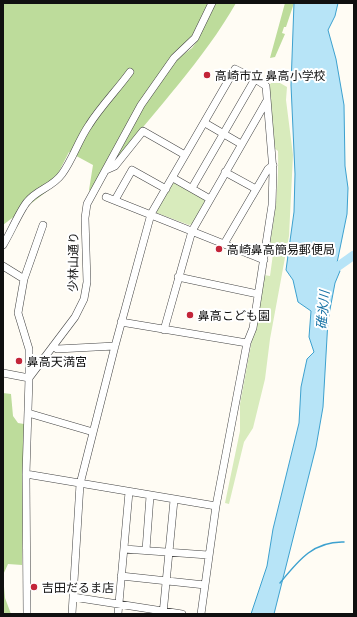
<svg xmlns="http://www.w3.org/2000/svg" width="357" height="617" viewBox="0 0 357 617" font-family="'IBM Plex Serif','Noto Sans JP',serif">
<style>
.green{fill:#d8ebbc}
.forest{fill:#bddc9b}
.water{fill:#b7e4f7;stroke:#3da1cf}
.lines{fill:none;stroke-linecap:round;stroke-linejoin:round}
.stream{stroke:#3da1cf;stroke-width:1.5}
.river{stroke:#b7e4f7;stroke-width:9}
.minor-casing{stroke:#434343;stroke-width:8}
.minor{stroke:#fff;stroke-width:7}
.poi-dot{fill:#c32539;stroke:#fff;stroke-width:1.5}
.labels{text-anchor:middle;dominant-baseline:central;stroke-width:4;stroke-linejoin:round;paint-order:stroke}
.poi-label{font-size:12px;fill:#101010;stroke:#fff;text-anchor:start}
.street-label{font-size:12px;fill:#101010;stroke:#fff}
.water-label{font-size:13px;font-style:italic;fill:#1672a5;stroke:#fff}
</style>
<rect width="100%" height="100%" fill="#fffcf4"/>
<path class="green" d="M271 83H280L287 87 286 100 293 155 289 236 270 339 265 379 253 428 244 442 229 504 225 503 240 431V404L264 275 270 276 273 254 268 253C275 219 279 186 278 151L274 148 268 87Z
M173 183H175L204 199 205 202 193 224 189 225 157 213 156 210Z"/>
<path class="forest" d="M3 3H209L193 35 140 103 90 191 89 190 93 165 69 152 50 189 3 225Z
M215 3H236C203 61 156 109 116 161L113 162 141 110 176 60 192 48 198 40Z
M285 3H294L286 27H284L282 33 285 34 275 57 270 58Z
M3 393 11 394 13 416 18 423 24 424 22 565 8 564 3 575 5 598 11 614H3Z"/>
<path class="water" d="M294 3H338L335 16 328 30 336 59 344 105 345 166 348 188 347 214 337 263 338 268 340 271 335 283 328 320 323 407 316 447 274 614H251L267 566 273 529 299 423 301 387 307 359 314 352 309 337 311 311 298 302 293 280 286 270 294 212 295 174 291 85Z"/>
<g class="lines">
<path class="stream" d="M280 583C298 561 313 541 344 542"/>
<path class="river" d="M327 274 354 255"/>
<g class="minor-casing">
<path id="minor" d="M205 123 241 144
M106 170 115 166 143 131 185 155
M225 172 256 189
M173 178 210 199
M192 188 255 79
M106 197 264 260
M115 200 132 170 166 189
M224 244 268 169 273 165
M3 245C10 234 20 210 27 202 37 189 52 188 62 174 73 159 78 141 89 125 101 106 117 90 130 72
M3 266 24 279 18 313 29 349V378L3 373
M178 277 258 294
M24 279 43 225
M121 322 247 343
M164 330 192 231 266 102
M53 346 57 349 115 346
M28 413 93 432
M26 474 216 506
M124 549 208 555
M146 550 150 496
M121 576 205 585
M73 597 182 614
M27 614 26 474 29 378 75 317 84 299 87 282 85 218 87 204 141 105 174 58 195 38 212 3
M72 614 80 484 115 346 151 214 235 69 255 79 266 86 273 171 272 205 253 328 247 343 216 506 201 614
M118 614 129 492
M163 614 174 500"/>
</g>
<use href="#minor" class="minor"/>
</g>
<g class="poi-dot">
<circle cx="207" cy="75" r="4"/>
<circle cx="219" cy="249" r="4"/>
<circle cx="190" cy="315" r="4"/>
<circle cx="19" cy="361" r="4"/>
<circle cx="34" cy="587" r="4"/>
</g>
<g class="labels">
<g class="poi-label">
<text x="215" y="75">高崎市立 鼻高小学校</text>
<text x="227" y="249">高崎鼻高簡易郵便局</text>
<text x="198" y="315">鼻高こども園</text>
<text x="27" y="361">鼻高天満宮</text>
<text x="42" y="587">吉田だるま店</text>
</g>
<g class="street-label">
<text transform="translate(73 262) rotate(-89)">少林山通り</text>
</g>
<g class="water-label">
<text transform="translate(323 310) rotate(-85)">碓氷川</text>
</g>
</g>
<rect width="357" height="617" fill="none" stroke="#101010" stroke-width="8"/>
</svg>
